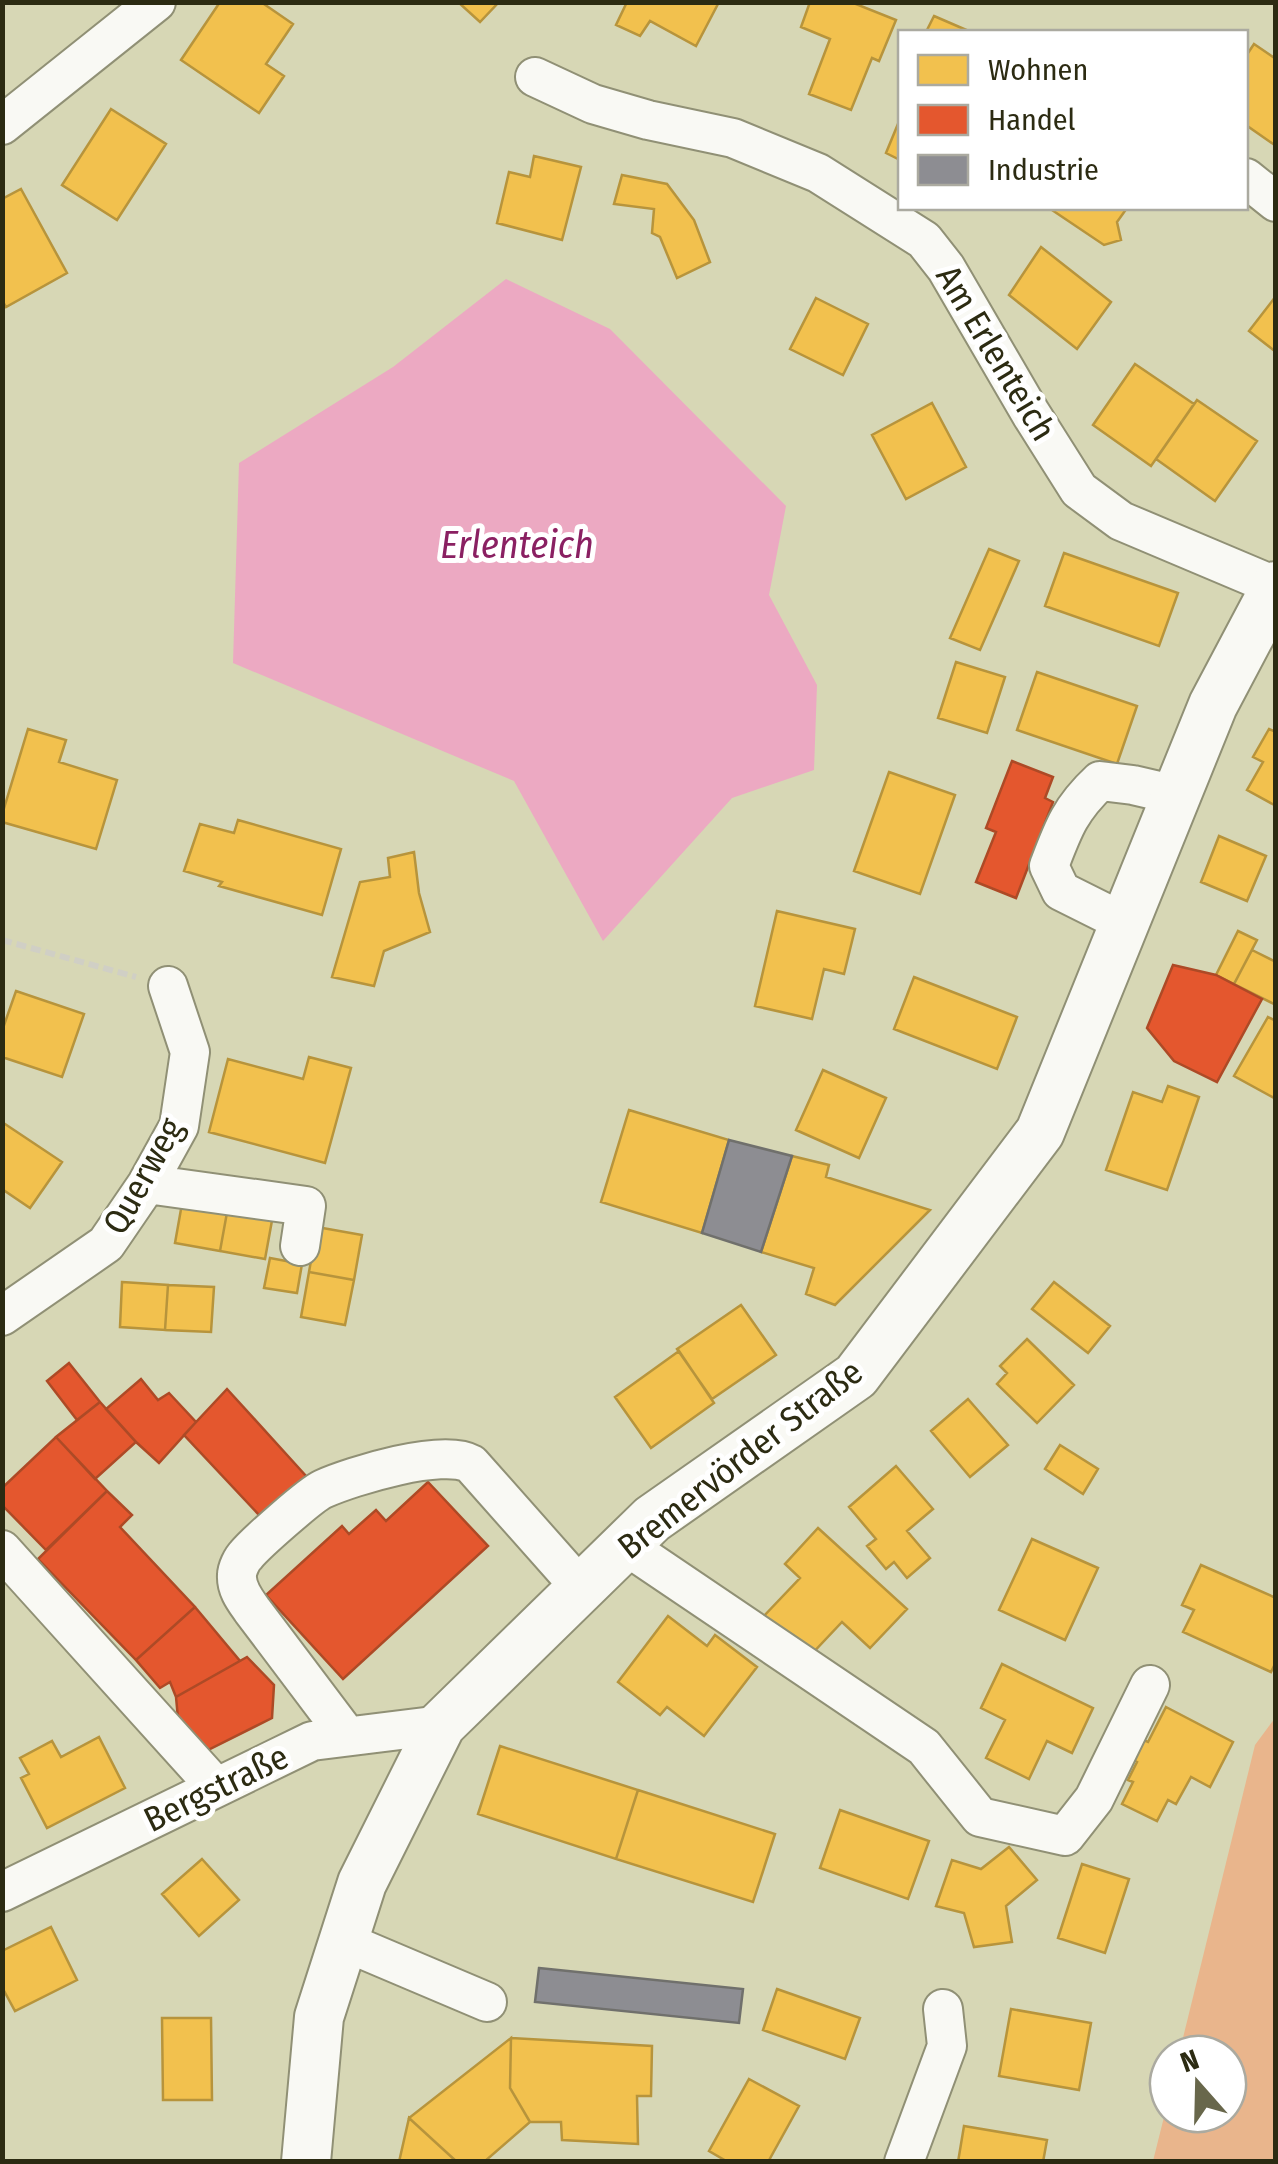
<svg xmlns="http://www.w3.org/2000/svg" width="1278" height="2164" viewBox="0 0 1278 2164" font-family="'Fira Sans Condensed',sans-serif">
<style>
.green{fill:#e9b58c}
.water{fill:#eca9c2}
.homes{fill:#f2c14e;stroke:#b7943c;stroke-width:2.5}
.shops{fill:#e4572e;stroke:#ad4a26;stroke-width:2.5}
.industry{fill:#8d8d92;stroke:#70706c;stroke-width:2.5}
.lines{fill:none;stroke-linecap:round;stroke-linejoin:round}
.minor-casing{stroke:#909075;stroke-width:42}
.major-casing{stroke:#909075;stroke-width:52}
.path{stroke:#d0cfc5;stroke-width:6;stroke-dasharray:10 5;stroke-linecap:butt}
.minor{stroke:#f9f9f4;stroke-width:38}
.major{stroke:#f9f9f4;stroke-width:48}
.labels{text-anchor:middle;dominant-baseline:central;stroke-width:10;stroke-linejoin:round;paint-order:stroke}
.street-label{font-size:35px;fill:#2c2b12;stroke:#fff}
.water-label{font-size:38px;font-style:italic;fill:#8a2062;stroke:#fff}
</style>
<rect width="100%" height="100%" fill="#d7d7b5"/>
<path class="green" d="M1275 1718V2161H1153L1168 2101V2114H1228V2054H1179L1255 1745Z"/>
<path class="water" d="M506 279 610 329 786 506 769 595 817 685 814 770 732 798 603 941 514 781 233 663 239 463 393 367Z"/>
<path class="homes" d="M220 2H261L293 24 266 64 284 76 259 113 181 60Z
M458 2H499L480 22Z
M627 2H719L696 46 650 21 640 36 616 25Z
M810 2H851L896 20 879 61 872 58 851 110 809 94 830 39 801 27Z
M934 16 971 32H926Z
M1254 44 1276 59V146L1246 125V56Z
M111 109 166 144 117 220 62 185Z
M900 119V160L886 153Z
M534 156 581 167 562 240 497 223 509 172 530 177Z
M622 175 667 184 694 220 710 262 677 278 660 237 652 233 654 209 614 204Z
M21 189 67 273 6 307 2 300V199Z
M1049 208H1127L1117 222 1121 240 1104 245Z
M1041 247 1111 302 1077 349 1009 295Z
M1276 296V352L1249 331Z
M816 298 868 324 843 375 790 349Z
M1135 364 1194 404 1151 466 1093 425Z
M1197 400 1257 441 1215 501 1156 459Z
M932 403 966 467 906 499 872 435Z
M989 549 1019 561 980 650 950 638Z
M1064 553 1178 593 1159 646 1045 606Z
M956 662 1005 677 987 733 938 718Z
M1037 672 1137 706 1117 764 1017 730Z
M28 729 66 740 59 762 117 780 96 849 2 822V815Z
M1269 729 1276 732V806L1247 790 1263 762 1253 757Z
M889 772 955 795 920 894 854 871Z
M238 820 341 849 322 915 219 886 222 882 184 871 200 824 234 833Z
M1219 836 1266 856 1247 901 1201 882Z
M414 852 419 893 430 932 384 951 374 986 332 977 360 882 390 877 388 858Z
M777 911 855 929 844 974 824 969 812 1019 755 1006Z
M1238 931 1257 940 1234 984 1216 975Z
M1252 950 1276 962V1005L1234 984Z
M914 977 1017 1017 997 1069 894 1029Z
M16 991 84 1014 62 1077 2 1057V1031Z
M1268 1017 1276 1021V1099L1234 1076Z
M309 1057 351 1068 325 1163 209 1132 228 1059 303 1079Z
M823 1070 886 1098 859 1158 796 1130Z
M1168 1086 1199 1097 1167 1190 1106 1170 1133 1092 1162 1102Z
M629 1110 729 1140 702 1233 601 1202Z
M2 1122 62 1162 30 1208 2 1189Z
M792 1156 829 1165 826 1177 930 1210 835 1305 806 1294 814 1268 761 1252Z
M183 1198 228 1207 220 1251 175 1243Z
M228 1207 273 1215 265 1259 220 1251Z
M317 1227 362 1235 354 1280 309 1272Z
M270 1258 302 1264 297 1293 264 1288Z
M309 1272 354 1280 345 1325 301 1317Z
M122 1282 168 1285 165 1330 120 1327Z
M1054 1282 1110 1326 1088 1353 1032 1309Z
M168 1285 214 1287 211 1332 165 1330Z
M741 1305 776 1355 712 1399 677 1349Z
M1027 1339 1074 1385 1037 1423 997 1384 1007 1373 1000 1366Z
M679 1351 714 1403 651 1448 615 1397Z
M968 1399 1008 1445 970 1477 931 1431Z
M1060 1445 1098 1469 1083 1494 1045 1469Z
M896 1466 933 1509 907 1531 930 1558 907 1578 894 1562 886 1569 867 1546 876 1539 849 1507Z
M818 1528 907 1609 870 1648 842 1622 807 1659 762 1618 800 1578 785 1564Z
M1032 1539 1098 1568 1065 1640 999 1610Z
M1201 1565 1276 1598V1662L1271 1672 1183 1632 1194 1610 1182 1605Z
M668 1616 707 1646 715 1635 757 1667 704 1736 667 1707 660 1715 618 1682Z
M1002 1664 1093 1708 1072 1753 1047 1741 1029 1779 986 1758 1005 1720 981 1708Z
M1166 1707 1233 1742 1210 1787 1191 1777 1176 1804 1168 1800 1157 1821 1122 1804 1133 1782 1128 1780 1137 1762 1131 1759 1141 1739 1148 1742Z
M99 1737 125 1788 47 1828 21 1778 29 1774 20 1758 52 1741 61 1757Z
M500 1746 638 1790 616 1859 478 1814Z
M638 1790 775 1834 753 1902 616 1859Z
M840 1810 929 1841 908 1899 820 1868Z
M1009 1847 1037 1880 1006 1906 1012 1942 974 1947 964 1913 936 1906 952 1860 981 1869Z
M202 1859 239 1900 199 1936 162 1894Z
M1082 1864 1129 1879 1105 1953 1058 1938Z
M51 1927 77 1980 15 2011 2 1987V1951Z
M777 1989 860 2018 845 2059 763 2030Z
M1011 2009 1091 2023 1079 2090 999 2076Z
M162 2018H211L212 2100H163Z
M511 2038 510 2088 530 2122 484 2162H457L409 2118Z
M511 2038 652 2046 651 2096H637L638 2144 562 2140 561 2122H530L510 2088Z
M749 2079 799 2106 768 2162H728L709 2151Z
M409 2118 457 2162H399Z
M964 2126 1047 2140 1043 2162H958Z"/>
<path class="shops" d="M1012 761 1053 777 1045 798 1053 802 1016 898 976 882 996 832 986 828Z
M1173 965 1216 975 1262 999 1217 1082 1174 1061 1147 1028Z
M69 1363 100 1402 77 1420 47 1381Z
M141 1379 158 1400 169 1393 196 1422 159 1463 136 1442 106 1409Z
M227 1389 307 1477 260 1516 184 1435Z
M100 1402 136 1442 95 1479 56 1437Z
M56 1437 107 1491 46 1550 2 1505V1488Z
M428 1482 488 1546 343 1679 266 1595 342 1526 349 1534 376 1510 386 1521Z
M107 1491 132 1515 120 1527 195 1607 136 1660 38 1559Z
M195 1607 240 1661 176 1697 170 1682 160 1688 136 1660Z
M247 1657 274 1685 272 1718 206 1751 179 1729 176 1697Z"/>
<path class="industry" d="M729 1140 792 1156 761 1252 702 1233Z
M539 1968 743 1989 739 2023 535 2002Z"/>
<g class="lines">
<g class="minor-casing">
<path id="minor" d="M535 77 593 104 648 120 733 138 818 173 924 240 946 268 1031 414 1079 490 1121 521 1275 586
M2 125 156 2
M1246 178 1276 202
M1125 923 1061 891 1049 866C1063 829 1070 809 1100 781L1133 785 1176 795
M147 1184 306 1206 300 1246
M2 1316 106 1244 147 1184 179 1126 190 1052 168 986
M625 1545 924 1747 980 1817 1065 1836 1094 1799 1150 1685
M2 1550 216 1787
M347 1736 252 1610C245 1600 236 1589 237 1575 237 1569 242 1559 246 1555 256 1543 310 1495 323 1489 352 1476 443 1448 471 1464L581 1588
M2 1892 312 1741 441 1725
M343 1941 487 2002
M904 2162 947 2046 943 2009"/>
</g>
<g class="major-casing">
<path id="major" d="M306 2162 319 2017 362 1883 441 1725 652 1519 856 1376 1040 1132 1213 705 1276 586"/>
</g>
<path class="path" d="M2 940 136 977"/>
<use href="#minor" class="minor"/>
<use href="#major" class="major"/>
</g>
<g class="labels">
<g class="street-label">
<text transform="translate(996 353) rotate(59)">Am Erlenteich</text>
<text transform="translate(143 1176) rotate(-61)">Querweg</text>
<text transform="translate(740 1459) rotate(-38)">Bremervörder Straße</text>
<text transform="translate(216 1788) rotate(-26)">Bergstraße</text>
</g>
<g class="water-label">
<text x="517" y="545">Erlenteich</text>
</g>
</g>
<rect width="1278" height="2164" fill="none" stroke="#2c2b12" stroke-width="10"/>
<rect x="898" y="30" width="350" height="180" fill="#ffffff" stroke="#abaaa0" stroke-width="2.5"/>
<rect x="918" y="55" width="50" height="30" fill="#f2c14e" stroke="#abaaa0" stroke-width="2.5"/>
<text x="988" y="80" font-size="30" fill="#2c2b12">Wohnen</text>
<rect x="918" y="105" width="50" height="30" fill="#e4572e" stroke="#abaaa0" stroke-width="2.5"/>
<text x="988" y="130" font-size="30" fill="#2c2b12">Handel</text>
<rect x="918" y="155" width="50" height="30" fill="#8d8d92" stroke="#abaaa0" stroke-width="2.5"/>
<text x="988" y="180" font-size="30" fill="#2c2b12">Industrie</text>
<g transform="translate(1198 2084) rotate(340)"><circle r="48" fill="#ffffff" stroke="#abaaa0" stroke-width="2.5"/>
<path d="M0-8L18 38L0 25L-18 38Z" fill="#68674b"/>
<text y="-15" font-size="28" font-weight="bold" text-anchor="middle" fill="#2c2b12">N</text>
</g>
</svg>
